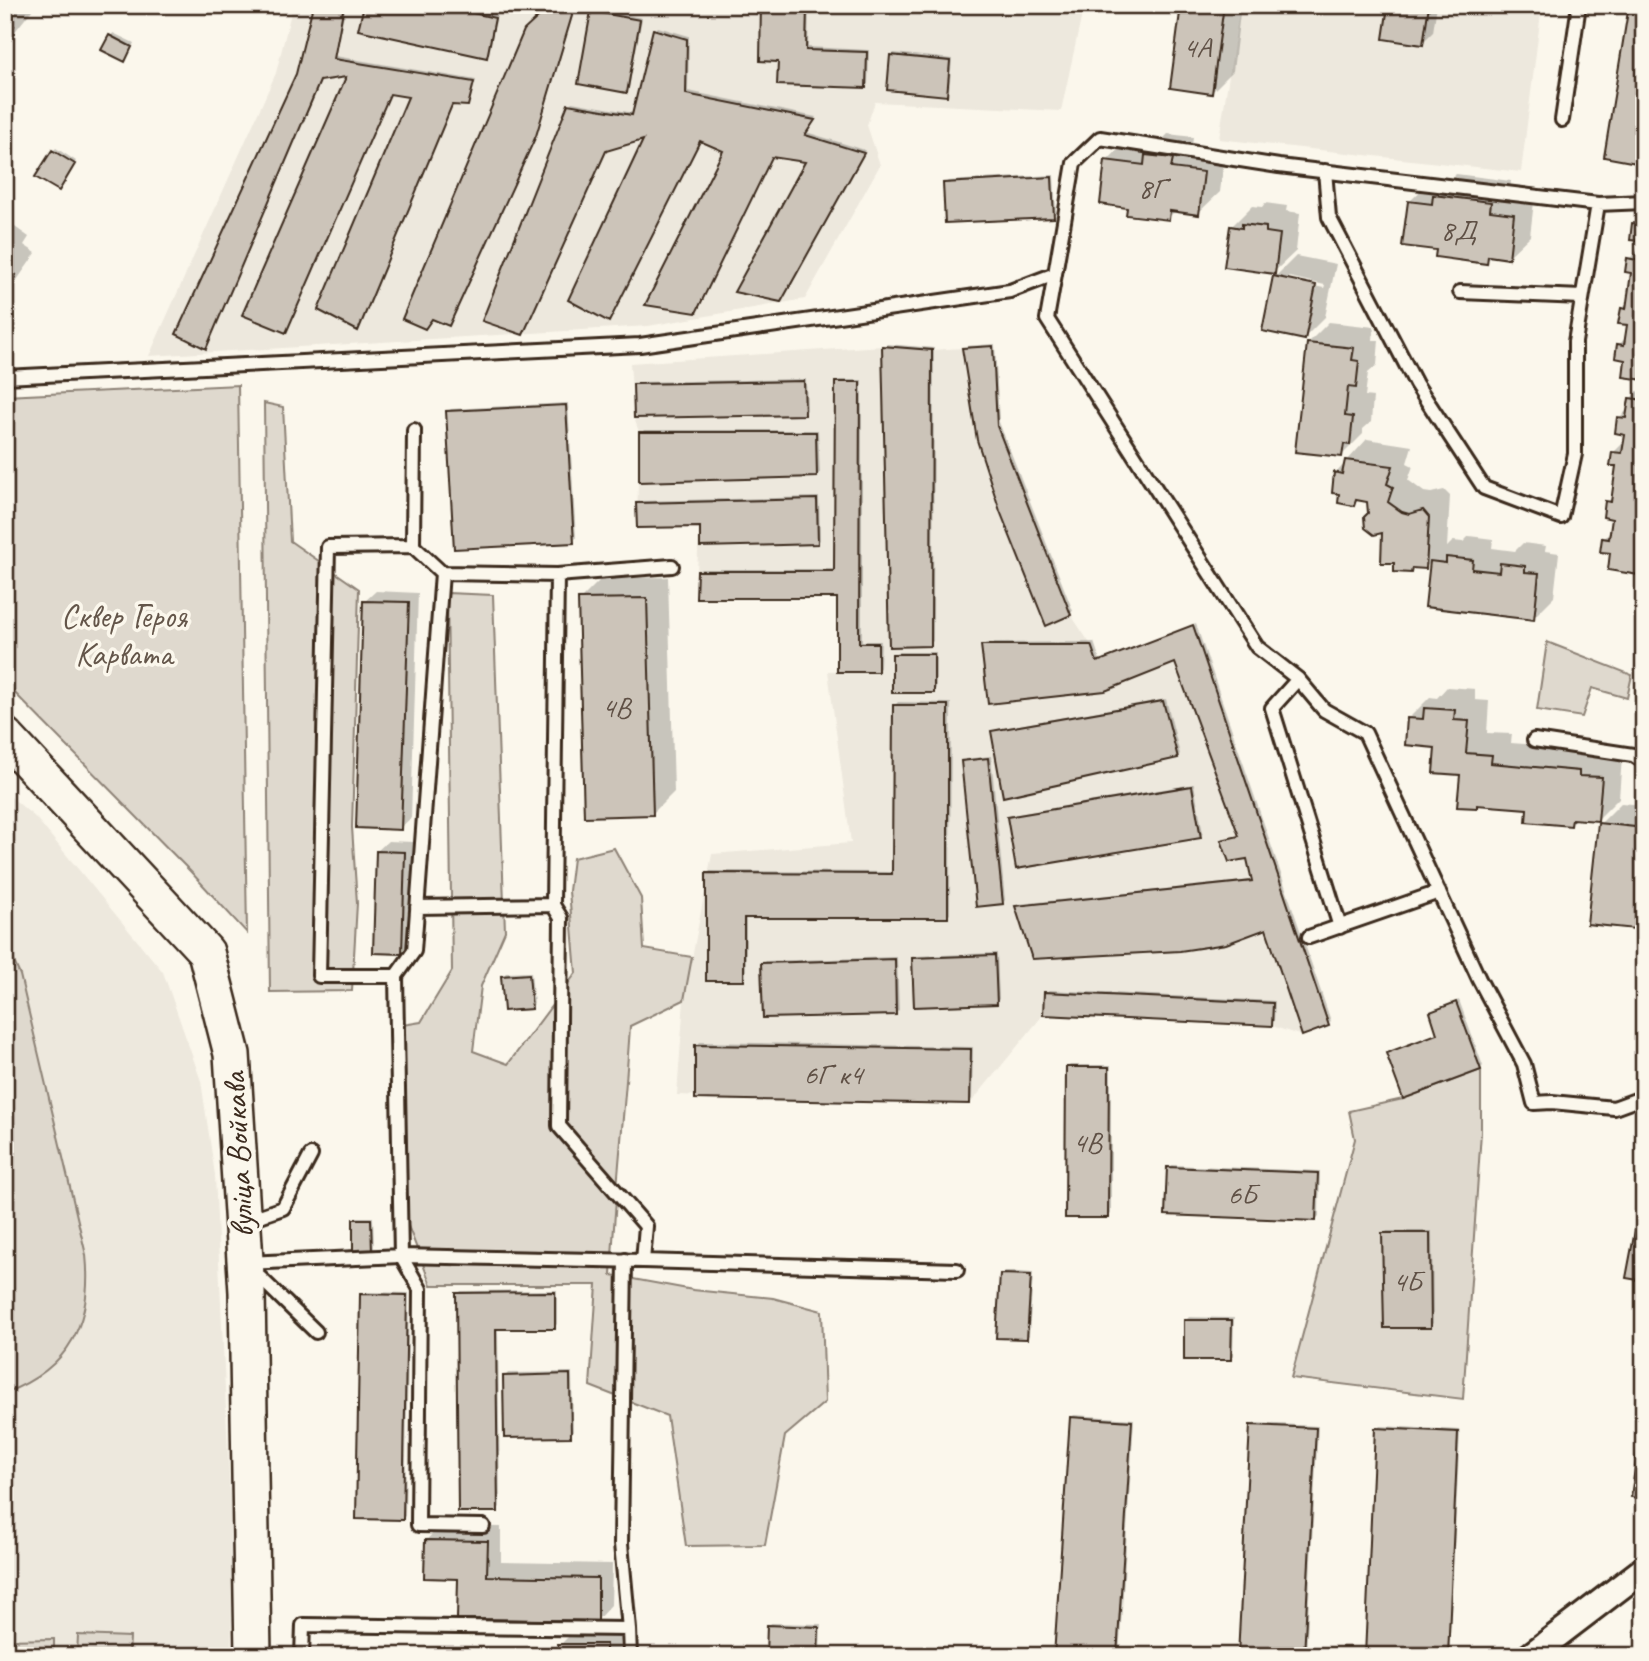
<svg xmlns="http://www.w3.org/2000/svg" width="1649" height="1661" viewBox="0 0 1649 1661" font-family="Caveat,sans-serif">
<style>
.built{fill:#ede8dd}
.green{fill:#dfd9ce;stroke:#8d8276;stroke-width:2}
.shadow{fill:#0003;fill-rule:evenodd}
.building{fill:#ccc4b9;stroke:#3b2a1e;stroke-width:2}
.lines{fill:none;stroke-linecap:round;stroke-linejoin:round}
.service-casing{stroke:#3b2a1e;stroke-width:18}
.minor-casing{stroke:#3b2a1e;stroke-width:30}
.secondary-casing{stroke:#3b2a1e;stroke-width:40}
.service{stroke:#fbf7ec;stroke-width:12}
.minor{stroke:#fbf7ec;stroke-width:24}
.secondary{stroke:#fbf7ec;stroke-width:35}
.labels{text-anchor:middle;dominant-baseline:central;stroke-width:7;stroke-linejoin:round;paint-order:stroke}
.number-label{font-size:30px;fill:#5f5045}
.park-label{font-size:33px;fill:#64564a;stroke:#fbf7ec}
.street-label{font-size:33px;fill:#3b2a1e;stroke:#fbf7ec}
</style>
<rect width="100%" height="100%" fill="#fbf7ec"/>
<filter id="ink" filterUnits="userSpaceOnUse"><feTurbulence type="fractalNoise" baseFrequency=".0143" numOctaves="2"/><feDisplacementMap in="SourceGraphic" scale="14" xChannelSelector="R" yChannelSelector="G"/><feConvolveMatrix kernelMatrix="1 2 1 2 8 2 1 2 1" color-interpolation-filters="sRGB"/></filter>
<g filter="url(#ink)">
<path class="built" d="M293 5H1084L1061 111 875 102 867 125 880 165 805 299 648 326 149 356 276 73Z
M1240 5H1542L1521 172 1219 139Z
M882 346 932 350 993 346 997 426 1071 615 1091 645 1097 661 1193 625 1329 1026 1302 1036 1272 1026 1043 1015 970 1104 677 1095 684 1000 712 854 851 843 828 671H837V599L696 598 699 527 637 528 639 432 634 418 630 363Z
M5 792 36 818 163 972 201 1081 215 1175 233 1560 231 1656H5Z"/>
<path class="green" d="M238 385 247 933 190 871 5 683V396Z
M264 403 283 407 290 541 359 589 352 827 357 903 352 991 270 992Z
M447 593 493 595 505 931 481 986 473 1051 508 1064 576 973 569 891 573 858 614 848 641 898 644 949 692 957 684 1000 630 1026C625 1109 615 1192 611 1275L693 1290 773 1298 822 1311 825 1402 785 1436 765 1545 686 1546 667 1416 590 1386 597 1285H431L400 1205 396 1026 421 1022 452 971Z
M1547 642 1632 675 1627 698 1592 688 1582 717 1537 710Z
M5 942 20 975 86 1255C93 1322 70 1368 5 1393Z
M1481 1070V1132L1463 1399 1291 1378 1355 1139 1349 1111 1403 1099Z
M78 1635 130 1637 129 1656H77Z
M54 1639V1656H5V1640Z"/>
<path class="shadow" d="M5 5H36L5 44Z
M315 5H346L335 56 476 80 470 101 467 104 453 103 358 329 411 95 391 93 288 328 349 75 322 79 206 346 297 75Z
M365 5H452L497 15 489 54 486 56Z
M554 5 576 6 538 131 449 324 525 31Z
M763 5H809L808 47 869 50 868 84 865 86 779 60Z
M1183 5H1241L1233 71 1212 92Z
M1390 5H1437L1433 32 1422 43Z
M1644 5V159L1642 162Z
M596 9 642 18 629 88 626 91 593 12Z
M658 27 689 36 688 91 816 117 806 132 865 150 783 297 808 161 773 155 696 311 726 150 701 140 611 317 646 138 608 149 523 333 569 105 572 102 634 113 655 30Z
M113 33 134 43 127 57 104 49Z
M894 53 952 59 949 91 947 94 891 56Z
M1168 134 1193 137 1192 147 1225 151 1220 192 1198 213 1176 210 1168 218 1107 161 1128 139 1159 143Z
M56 148 76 161 61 186 53 151Z
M1456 174 1511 181 1510 190 1535 193 1530 236 1508 257 1493 255 1486 262 1409 202 1431 181 1448 183Z
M1054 175 1056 213 1053 216 945 183 948 181Z
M1265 203 1287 206 1286 211 1300 213 1296 251 1274 272 1231 227 1252 206 1262 207Z
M1644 214V378L1625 375 1627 358 1617 357 1619 345 1627 336 1629 323 1620 322 1622 309 1629 302 1633 271 1627 270 1629 259 1641 247 1642 240 1632 238 1634 224Z
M5 220 29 237 24 245 36 253 5 297Z
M1296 256 1336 264 1325 317 1304 338 1275 277ZM1289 277 1325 285 1324 288 1289 281Z
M1329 322 1374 327 1373 340H1379L1377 365 1368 373 1365 396 1373 397 1371 422 1363 429V434L1342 455 1308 343Z
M887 344 934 348 933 641 930 644 884 347Z
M995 344 999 422 1073 611 1070 613 964 349 967 346Z
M806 379 807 410 804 413 635 385 637 382Z
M839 380H862V641H881L880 668 877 670H839V597L698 571 701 569H836V383Z
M1644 385V568L1639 573 1612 552 1604 539 1612 530 1614 517 1607 502 1614 496 1618 465 1614 452 1625 441 1626 434 1619 418 1629 408 1630 399Z
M568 403 576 538 573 541 448 412 451 409Z
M644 430H818L820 473 817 475 641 433Z
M1367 439 1412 446 1407 463 1413 466 1408 480 1424 492 1431 493 1444 490 1450 496 1447 547 1453 541 1463 542 1469 536 1493 539 1492 548 1515 551 1523 543 1546 546 1545 551 1559 553 1554 597 1533 618 1427 606 1432 561 1426 567 1416 566 1410 572 1396 562 1384 531 1370 514 1369 501 1359 499 1354 504 1336 473Z
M819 497 820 540 817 543 638 504 641 501Z
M668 577 674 792 653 813 580 600 601 579Z
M376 591 418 593 411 818 400 828 365 601Z
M1196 624 1331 1021 1328 1024 1267 927 1017 906 1020 904 1253 880 1248 857 1223 840 1240 835 1176 661 1104 690 983 646 986 643 1094 642 1100 660Z
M897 652H936V688L934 691 894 655Z
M1447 687 1475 689V700L1489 701 1487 733 1512 734 1511 743 1600 750 1622 757 1619 798 1598 819 1578 817 1571 824 1529 807 1480 803 1476 806 1462 773 1409 718 1430 697 1437 698Z
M1166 699 1180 754 1177 757 993 732 996 729Z
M898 702 951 703 950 914 947 917 746 916V977L743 979 708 874 710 871 894 872 895 705Z
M991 756 1005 900 1003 903 963 762 966 759Z
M1194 784 1203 833 1200 836 1009 818 1012 815Z
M1621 803 1644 805V918L1635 927 1600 824Z
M388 841 414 842 412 941 401 952 377 851Z
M997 953 999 999 996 1002 914 959 917 956Z
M897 957 899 1010 896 1013 763 964 766 961Z
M531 972 534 1004 531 1007 503 976 506 973Z
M1049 990 1275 1001 1274 1021 1271 1024 1046 992Z
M1459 1000 1483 1066 1480 1069 1388 1053 1439 1033 1432 1012Z
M700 1042 973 1047 972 1099 969 1102 697 1045Z
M1070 1065H1111V1214L1108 1217 1067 1067Z
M1172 1165 1320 1171 1319 1216 1316 1219 1169 1168Z
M357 1217H373L374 1249 371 1251 354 1220Z
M1387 1231H1432L1433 1323 1431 1326 1384 1234Z
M1005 1271 1033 1273 1029 1335 1027 1338 1002 1274Z
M557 1290V1324L555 1327H498L500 1507 497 1510 458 1294 461 1291Z
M365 1292 409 1293 405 1516 402 1519 362 1295Z
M1189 1317 1234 1318 1233 1355 1231 1358 1186 1320Z
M572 1372 573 1432 570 1435 505 1376 508 1373Z
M1074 1415 1134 1419 1119 1656H1056L1071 1418Z
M1255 1423 1318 1426 1306 1656H1239L1252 1426Z
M1380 1426 1460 1430 1449 1656H1366L1377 1429Z
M441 1526 501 1527V1562L612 1564 611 1605 597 1620 460 1577 426 1540Z
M771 1623 821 1624 820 1656H768L769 1626Z
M620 1630V1656H560V1645L574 1631Z"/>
<path class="building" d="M5 5H18L7 21 14 26 5 38Z
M313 5H344L334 59 474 82 468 106 452 105 358 331 318 310 408 97 390 94 286 333 242 315 346 77 320 81 206 349 176 334 296 74Z
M364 5H438L495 18 487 58 358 30Z
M551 5 574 9 536 136 449 326 432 319 425 329 402 319 524 30Z
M761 5H807L806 50 867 52 866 88 777 85 778 62 760 61Z
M1181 5H1224L1212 94 1170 88Z
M1381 5H1429L1423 45 1383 39 1388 6Z
M1629 5H1644L1642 164 1604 157Z
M591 11 640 20 627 93 578 84Z
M653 29 687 39 686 94 815 120 805 135 864 153 781 302 734 292 805 162 772 157 696 313 645 305 723 151 700 141 609 322 568 300 643 140 606 151 523 335 482 321 568 104 632 115Z
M109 35 132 47 125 62 101 50Z
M890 55 950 61 947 96 887 90Z
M52 150 75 164 59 191 35 177Z
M1145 155 1173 158 1171 168 1204 172 1199 215 1170 211 1169 220 1126 215 1127 208 1100 204 1105 160 1144 165Z
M1052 177 1054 218 945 223 943 183Z
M1433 195 1491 202 1490 211 1514 214 1509 259 1488 256 1487 264 1435 257 1436 250 1402 246 1408 201 1432 204Z
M1644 204V380L1623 377 1625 360 1615 358 1617 344 1624 345 1627 325 1618 324 1621 308 1626 309 1631 273 1625 272 1627 258 1637 260 1640 241 1630 240 1632 223 1641 224Z
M1242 224 1266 227V232L1280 234 1275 274 1224 267 1230 226 1242 228Z
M5 267 16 275 5 291Z
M1273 276 1316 285 1305 340 1262 331Z
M1307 343 1354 348 1352 360 1359 361 1356 388 1348 387 1345 416 1353 417 1350 445 1344 444 1342 457 1295 452Z
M882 346 932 350 931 646 889 647Z
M993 346 997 426 1071 615 1046 626 1000 511 977 440 962 348Z
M804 381 805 415 634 418 633 384Z
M835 382H860L859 643H878V672H837V598H696L697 571H834Z
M1629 398 1644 400V550L1639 575 1608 570 1610 553 1600 552 1602 538 1609 539 1612 519 1603 517 1605 501 1611 502 1616 466H1610L1612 452 1622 453 1625 435 1615 433 1617 417 1626 418Z
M566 405 574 543 454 549 446 411Z
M639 432H816L817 477 639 482Z
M1345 460 1393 466 1387 484 1393 487 1388 502 1402 512 1409 514 1423 510 1429 517 1426 569 1412 568 1411 573 1394 572V563H1381L1382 533 1374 535 1365 528 1364 517 1368 513 1367 502 1356 500 1354 506 1338 503 1339 494 1332 493 1334 472 1342 474Z
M817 499 818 544 700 547V527L637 528 636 503Z
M1446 557 1473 560 1472 569 1499 572 1500 563 1525 566V572L1539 573 1534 620 1425 607 1430 561 1446 563Z
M647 598 653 815 584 817 578 599Z
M363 601 409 602 401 830 356 828Z
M1193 625 1329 1026 1302 1036 1266 929 1226 944 1180 951 1032 959 1015 906 1252 881 1247 859 1229 862 1221 840 1239 836 1175 663 1105 691 988 704 981 645H1091L1097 662Z
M892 654H934V693H892Z
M1163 701 1178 758 1003 797 991 731Z
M893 705H948V918H744V981H706V873L892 874Z
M1424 708 1455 710 1454 720 1469 721 1466 753 1492 755 1491 763 1579 771V776L1602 777 1598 821 1572 819 1571 826 1526 822 1527 809 1477 805V808L1457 807 1460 775 1433 773 1435 748 1405 745 1407 718 1423 719Z
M988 758 1003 904 976 907 961 761Z
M1192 786 1201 838 1016 869 1007 817Z
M1598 823 1644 828V850L1635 929 1587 924Z
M376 851 405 852 402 954 373 953Z
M995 955 997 1004 914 1007 912 958Z
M895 959 896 1015 763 1018 761 963Z
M529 974 532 1009 504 1011 501 976Z
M1044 992 1273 1003 1272 1026 1043 1015Z
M1456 1002 1481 1070 1403 1099 1386 1053 1437 1034 1430 1012Z
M695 1045 971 1049 970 1104 695 1099Z
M1066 1067H1109L1108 1218H1065Z
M1167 1167 1318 1173 1316 1221 1165 1215Z
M1644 1183V1281L1626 1278Z
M353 1219H371L372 1253H353Z
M1382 1233H1430L1431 1328H1384Z
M1000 1274 1031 1275 1027 1339 996 1338Z
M555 1292V1329H496L498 1512H458L456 1293Z
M360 1294 407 1295 403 1520 356 1519Z
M1184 1320H1232L1231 1360H1184Z
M570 1374 571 1437 504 1438 503 1376Z
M1644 1403V1499L1631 1497Z
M1070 1417 1132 1421 1117 1656H1054Z
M1250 1425 1316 1428 1304 1656H1238Z
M1375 1428 1458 1432 1448 1656H1365Z
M425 1540 488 1541 487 1576 598 1578V1621L457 1619 458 1579 424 1578Z
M767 1625 819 1627 818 1656H766Z
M558 1644H606V1656H558Z"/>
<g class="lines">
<g class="service-casing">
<path id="service" d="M1562 120 1579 5
M1325 171 1329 217 1416 384 1484 488 1561 517 1575 454V342L1598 204
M1055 274 1047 319 1257 647 1298 679 1324 710 1365 733 1479 979 1524 1064 1534 1103 1552 1102 1614 1108 1644 1097
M1460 292 1582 297
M5 377 640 345 1010 291 1055 274 1074 163 1100 138 1279 166 1598 204 1644 202
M413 546 442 573 414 951 396 976 401 1256 643 1261 646 1226 559 1126 561 918 553 905 557 575
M442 573 557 575 672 566
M1298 679 1272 708 1340 927
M1534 740 1633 755 1644 762
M417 907 553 905
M1309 937 1439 892
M396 976H319L328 547 413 546 414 430
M245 1221 283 1208 311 1155
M643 1261 957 1270
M316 1332 245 1263 401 1256 420 1289 418 1525 483 1526
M629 1629 630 1656
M302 1656 303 1625 629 1629 621 1544 625 1260"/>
</g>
<g class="minor-casing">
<path id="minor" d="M1530 1656 1644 1569"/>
</g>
<g class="secondary-casing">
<path id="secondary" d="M5 736 206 952 232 1054 247 1292 253 1656"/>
</g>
<use href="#service" class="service"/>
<use href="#minor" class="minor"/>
<use href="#secondary" class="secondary"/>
</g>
</g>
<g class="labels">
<g class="number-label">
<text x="1197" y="47">4А</text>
<text x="1152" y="188">8Г</text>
<text x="1458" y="230">8Д</text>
<text x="616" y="707">4В</text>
<text x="833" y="1074">6Г к4</text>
<text x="1087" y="1142">4В</text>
<text x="1242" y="1194">6Б</text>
<text x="1407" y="1281">4Б</text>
</g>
<g class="park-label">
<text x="124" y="616">Сквер Героя<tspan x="124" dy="38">Карвата</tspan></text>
</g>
<g class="street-label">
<text transform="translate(238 1155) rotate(-93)">вуліца Войкава</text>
</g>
</g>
<rect width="1649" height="1661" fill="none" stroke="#fbf7ec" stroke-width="28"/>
<rect x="14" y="14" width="1621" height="1633" fill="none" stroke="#3b2a1e" stroke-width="2.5" filter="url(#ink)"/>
</svg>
